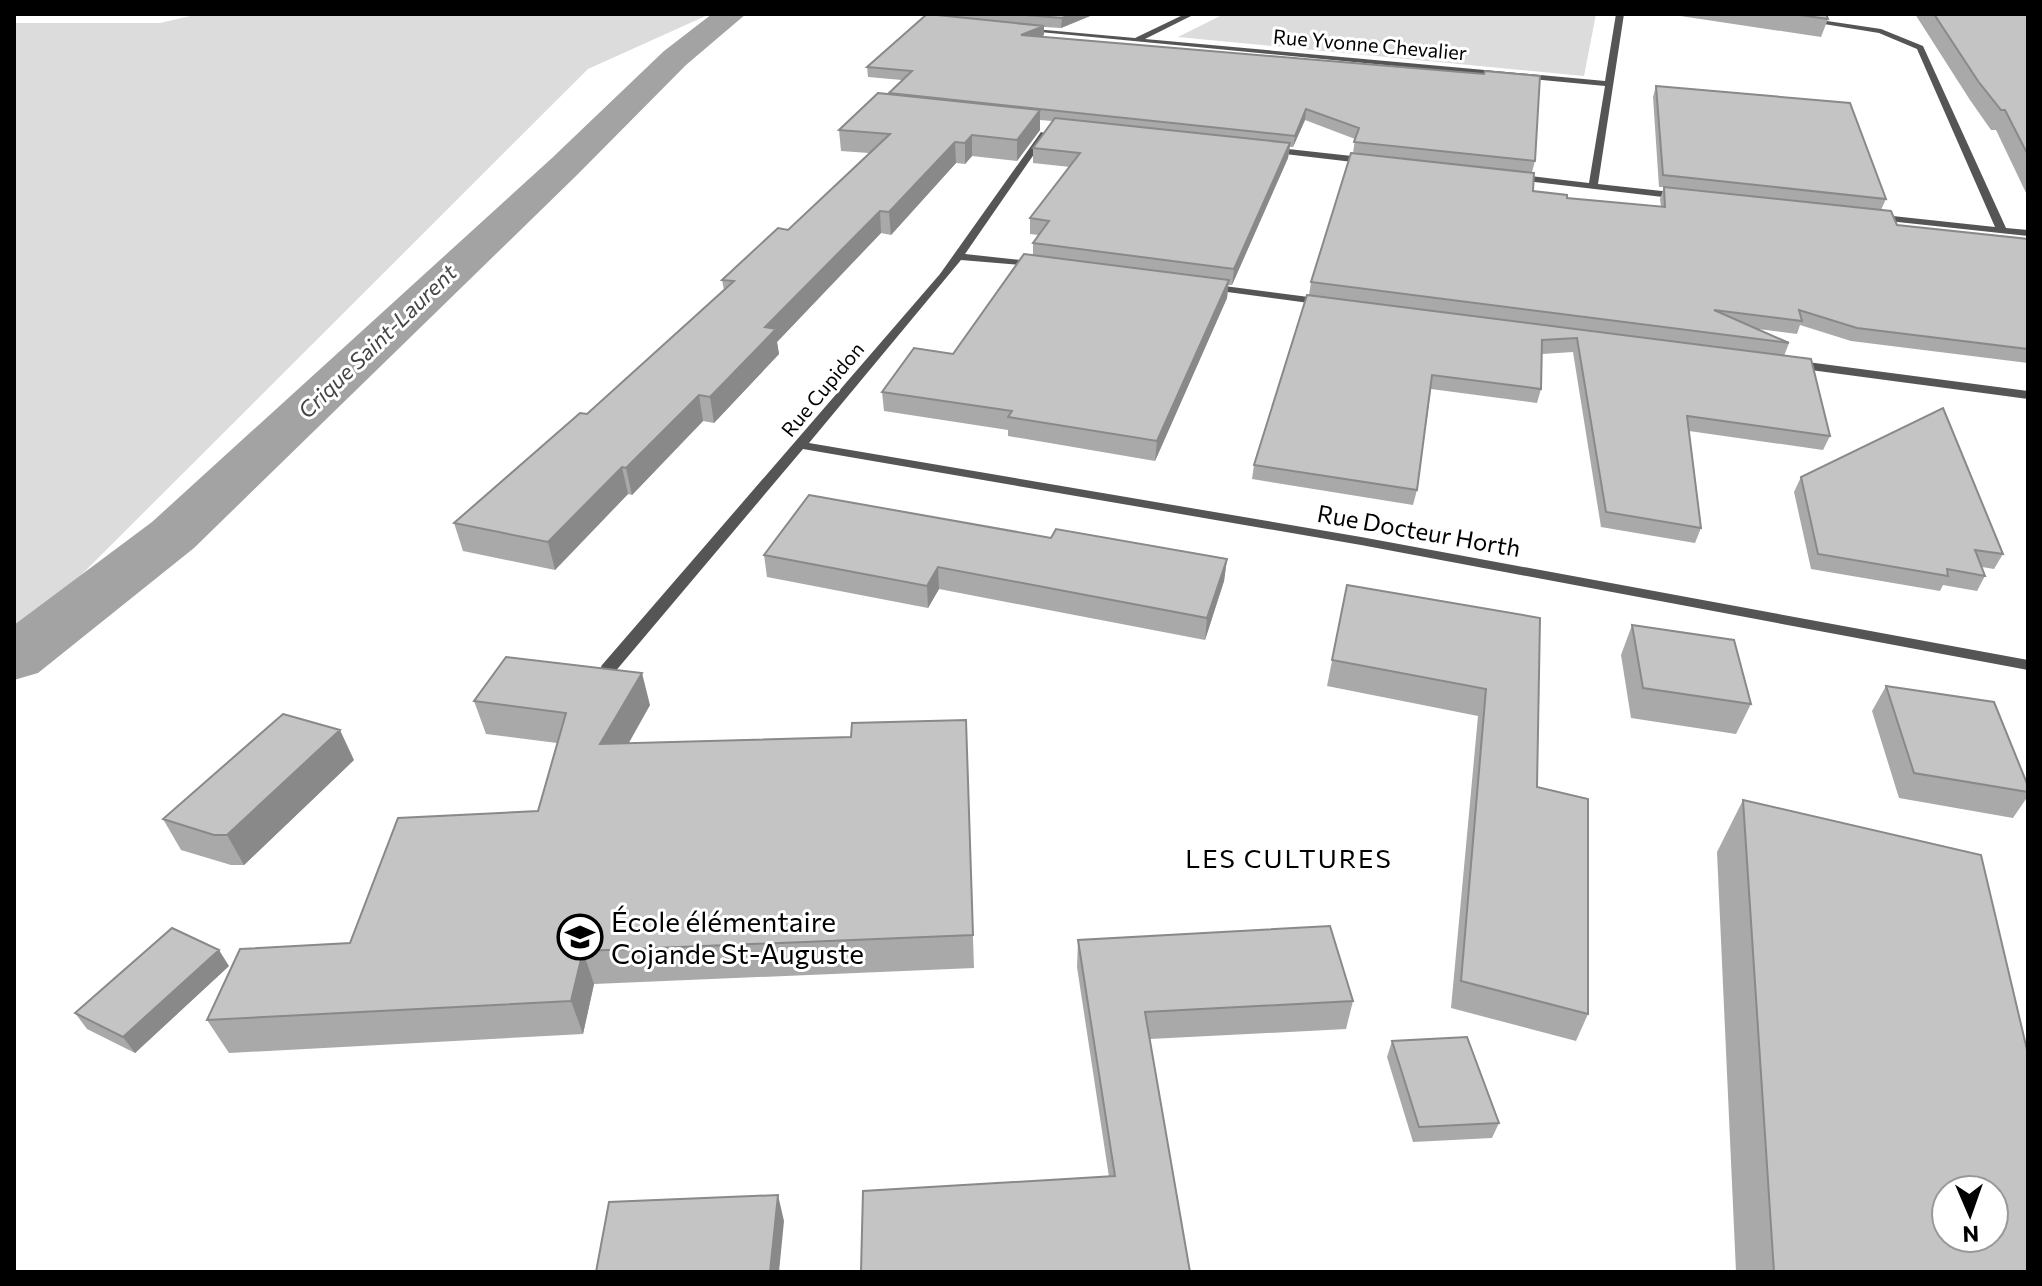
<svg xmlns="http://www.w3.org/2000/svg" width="2042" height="1286" viewBox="0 0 2042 1286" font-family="Commissioner,sans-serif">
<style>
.green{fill:#dcdcdc}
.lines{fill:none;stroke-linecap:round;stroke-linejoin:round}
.canal{fill:#a3a3a3;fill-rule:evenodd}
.minor{fill:#555;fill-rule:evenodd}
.wall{fill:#a9a9a9}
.shaded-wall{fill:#898989}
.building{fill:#c4c4c4;stroke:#898989;stroke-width:2;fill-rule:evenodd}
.labels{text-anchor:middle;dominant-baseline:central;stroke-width:6;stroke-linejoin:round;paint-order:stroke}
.far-street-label{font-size:20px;fill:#000;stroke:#fff}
.far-water-label{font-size:22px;font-style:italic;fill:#444;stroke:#fff}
.street-label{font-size:24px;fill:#000;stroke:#fff}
.neighbourhood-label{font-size:26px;letter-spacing:2px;fill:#000;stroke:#fff}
.near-poi-label{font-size:28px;fill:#000;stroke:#fff;text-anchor:start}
</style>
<rect width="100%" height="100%" fill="#fff"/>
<path class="green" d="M199 14H710L588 69 14 642V23H160Z
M1224 14H1596L1584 76 1178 37Z"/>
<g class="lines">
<path class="canal" d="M712 14H746L686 65 578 174 194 548 38 673 14 680V625L152 522 552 158 664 51Z"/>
<path class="minor" d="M1185 14H1195L1145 39 1605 81 1616 14H1624L1598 184 1680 193 1685 196 1680 199 1510 179 1508 177 1513 174 1589 183 1605 86 1019 30 1023 28 1135 38Z
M1762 14H1780L1881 29 1923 46 2006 228 2028 230V236L1870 219 1869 217 1874 214 1995 227 1917 49 1879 33Z
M1041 132 1048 134 965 254 1039 262 1043 263V267L961 260 809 443 1361 537 2028 660V670L1361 545 803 449 614 673H602L600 669 602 665 940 274Z
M1270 147 1370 158 1375 161 1370 164 1267 152V148Z
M1209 284 1324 299 1330 302 1324 305 1205 289V285Z
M1792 360 2028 391V399L1788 367V361Z"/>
</g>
<path class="wall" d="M927 14H1095L1061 28 1044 27V35L1041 37 1535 161 1532 172 1533 191 1567 198 1661 207 1660 199 1664 187H1659L1653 97 1656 86 1886 199 1881 210 1897 225 2028 239V363L1851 341 1800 325 1797 334 1758 329 1789 343 1784 356 1830 436 1823 450 1689 431 1701 528 1695 543 1601 527 1573 352 1542 354 1541 389 1537 403 1431 389 1417 490 1413 505 1252 479 1254 465 1309 295 1311 282 1353 153 1355 139 1305 120 1293 147H1290L1288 158 1232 285H1228L1227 298 1155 461 1008 436V430L884 411 882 392 953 354 1033 255V243L1038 235 1030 234V218L1070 167 1033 163V148L1052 121 1040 120V130L1017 161 972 156 965 164 956 163 891 235 881 233 777 342 779 354 714 423 703 421 632 495 628 494 555 570 463 551 454 523 587 414 724 290 722 280 788 230 869 153 841 151 839 130 889 94V93L902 80 868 77 867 67Z
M1667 14H1826L1828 19 1821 37Z
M1915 14H2028V197L1996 130H1991L1970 100Z
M1801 477 2003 554 1994 569 1982 567 1985 576 1977 591 1943 585 1940 591 1811 569 1794 492Z
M1051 538 1227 559 1224 581 1205 640 939 589 928 608 767 577 764 555Z
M1347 585 1540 618 1537 787 1588 1014 1576 1041 1451 1008 1478 716 1327 686Z
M1632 625 1751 704 1736 734 1631 718 1621 655Z
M1886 686 2028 786V796L2013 818 1899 798 1872 711Z
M474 701 650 705 629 743 851 737 966 720 974 968 594 984 583 1034 229 1053 207 1020 350 943 538 811 557 743 486 734Z
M354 760 244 865H231L181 850 163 819Z
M1743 800 2028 1272H1736L1717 852Z
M1078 940 1353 1001 1346 1029 1150 1039 1190 1272 1109 1177 1077 967Z
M229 966 135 1053 87 1029 75 1013Z
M1392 1041 1499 1123 1492 1138 1413 1142 1387 1057Z"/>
<path class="shaded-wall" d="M1072 14H1095L1061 28 1062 18Z
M1044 26V35L1021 45V35Z
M1306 109 1305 120 1293 147 1295 136Z
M1040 110V130L1017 161V140Z
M972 135V156L965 164V143Z
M955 142 956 163 891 235 889 212Z
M1290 143 1288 158 1232 285 1234 269Z
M880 211 881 233 777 342 779 354 714 423 710 397 765 327Z
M1229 280 1227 298 1155 461 1157 441Z
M699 395 703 421 632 495 626 468Z
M622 467 628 494 555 570 548 542Z
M1227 559 1224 581 1205 640 1207 618Z
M938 567 939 589 928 608 927 586Z
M642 673 650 705 609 777 600 744Z
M340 730 354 760 244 865 227 835Z
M219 950 229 966 135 1053 123 1037Z
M583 951 594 984 583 1034 571 1001Z
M778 1195 784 1221 779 1272H770Z"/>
<path class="building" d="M927 14 1044 26 1021 35 1484 74 1485 71 1540 76 1535 161 1354 142 1359 128 1306 109 1295 136 889 93 912 71 867 67Z
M1012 14H1072L1062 18Z
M1793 14H1826L1828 19Z
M1934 14H2028V155L2005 110H2001L1978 81Z
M1656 86 1850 103 1886 199 1663 175Z
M878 93 1040 110 1017 140 972 135 965 143 955 142 889 212 880 211 765 327 776 329 710 397 699 395 626 468 622 467 548 542 454 523 580 413 587 414 734 281 722 280 778 228 788 230 890 134 839 130Z
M1055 118 1290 143 1234 269 1033 243 1049 221 1030 218 1080 153 1033 148Z
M1351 153 1534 173 1533 191 1567 195V198L1665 207 1664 187 1891 211 1897 225 2028 239V349L1857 328 1799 310 1802 321 1714 310 1789 343 1311 282Z
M1024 254 1229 280 1157 441 1008 417 1012 411 882 392 914 348 953 354Z
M1307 295 1811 359 1830 436 1687 416 1701 528 1606 512 1577 338 1542 340 1541 389 1432 375 1417 490 1254 465Z
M1943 408 2003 554 1975 550 1985 576 1947 569 1948 576 1818 554 1801 477Z
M809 495 1051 538 1056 529 1227 559 1207 618 938 567 927 586 764 555Z
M1347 585 1540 618 1537 787 1588 799V1014L1461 981 1486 689 1332 660Z
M1632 625 1734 640 1751 704 1643 688Z
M506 657 642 673 600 744 851 737 852 723 966 720 973 935 583 951 571 1001 207 1020 240 949 350 943 398 818 538 811 566 713 474 701Z
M1886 686 1994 702 2028 786V792L1914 773Z
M283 714 340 730 227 835H214L163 819Z
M1743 800 1981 855 2028 1054V1272H1774ZM1946 1190H1994V1238H1946Z
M1330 926 1353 1001 1145 1012 1190 1272H861L863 1191 1115 1176 1078 940Z
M172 928 219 950 123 1037 75 1013Z
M1467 1037 1499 1123 1419 1127 1392 1041Z
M778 1195 770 1272H596L609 1202Z"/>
<defs>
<g id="school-ring" transform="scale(2.3)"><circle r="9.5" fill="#fff" stroke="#000" stroke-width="1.5"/><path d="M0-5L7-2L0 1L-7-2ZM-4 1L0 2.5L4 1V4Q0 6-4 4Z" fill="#000"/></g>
</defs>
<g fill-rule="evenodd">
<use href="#school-ring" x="580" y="937"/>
</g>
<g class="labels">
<g class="far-street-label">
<text transform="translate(1370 44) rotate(5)">Rue Yvonne Chevalier</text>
<text transform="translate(822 389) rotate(-50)">Rue Cupidon</text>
</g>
<g class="far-water-label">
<text transform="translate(377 341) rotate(-44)">Crique Saint-Laurent</text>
</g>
<g class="street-label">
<text transform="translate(1419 530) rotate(10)">Rue Docteur Horth</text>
</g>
<g class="neighbourhood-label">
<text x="1289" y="857">LES CULTURES</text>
</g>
<g class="near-poi-label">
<text x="611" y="921">École élémentaire<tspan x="611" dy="32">Cojande St-Auguste</tspan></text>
</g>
</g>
<rect width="2042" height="1286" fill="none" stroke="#000000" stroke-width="32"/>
<g transform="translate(1970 1214) rotate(178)"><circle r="38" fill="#ffffff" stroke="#999999" stroke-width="2"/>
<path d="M0-6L14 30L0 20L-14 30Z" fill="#000000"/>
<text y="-12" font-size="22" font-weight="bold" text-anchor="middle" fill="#000000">N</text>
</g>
</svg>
